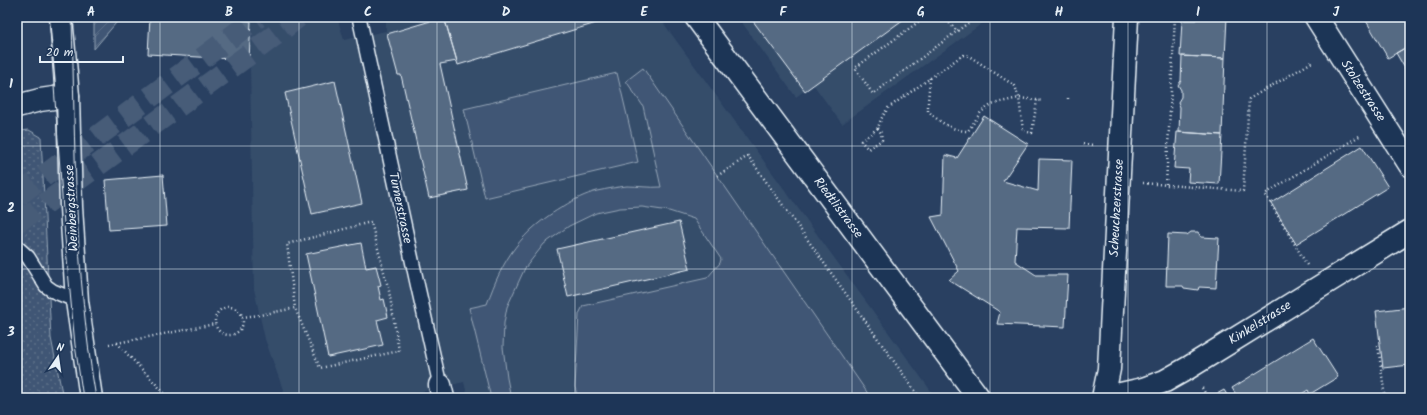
<svg xmlns="http://www.w3.org/2000/svg" width="1427" height="415" viewBox="0 0 1427 415" font-family="Kalam,sans-serif">
<style>
.built{fill:#364d6b}
.grass{fill:#415774;stroke:#94a4b6}
.park{fill:url(#park-dots);stroke:#94a4b6}
.garden{fill:url(#garden-furrows);stroke:#94a4b6}
.building{fill:#556a83;stroke:#e8f1f8}
.lines{fill:none;stroke-linecap:round;stroke-linejoin:round}
.trunk-tunnel{stroke:#465b78;stroke-width:22;stroke-dasharray:22 11;stroke-linecap:butt}
.service-casing{stroke:#e8f1f8;stroke-width:16}
.minor-casing{stroke:#e8f1f8;stroke-width:25}
.tertiary-casing{stroke:#e8f1f8;stroke-width:25}
.path{stroke:#e8f1f8;stroke-width:2.5;stroke-dasharray:1 3;stroke-linecap:butt}
.service{stroke:#1d3557;stroke-width:13}
.minor{stroke:#1d3557;stroke-width:22}
.tertiary{stroke:#1d3557;stroke-width:22}
.tram{stroke:#e8f1f8;stroke-width:1}
.grid{fill:none;stroke:#e8f1f8;stroke-width:1;stroke-opacity:0.55}
.labels{text-anchor:middle;dominant-baseline:central;stroke-width:3.5;stroke-linejoin:round;paint-order:stroke}
.street-label{font-size:13px;fill:#e8f1f8;stroke:#1d3557}
.neatline{fill:none;stroke:#e8f1f8;stroke-width:1.5}
.grid-label{font-size:13px;text-anchor:middle;font-weight:bold;fill:#e8f1f8}
</style>
<defs>
<pattern id="park-dots" width="8" height="8" patternUnits="userSpaceOnUse"><rect width="8" height="8" fill="#415774"/><path d="M2 2h.1M6 6h.1" fill="none" stroke="#5c7089" stroke-width="1.8" stroke-linecap="round"/></pattern>
<pattern id="garden-furrows" width="10" height="10" patternUnits="userSpaceOnUse"><rect width="10" height="10" fill="#415774"/><path d="M-1 1l2-2M0 10L10 0M9 11l2-2" fill="none" stroke="#5c7089"/></pattern>
</defs>
<rect width="100%" height="100%" fill="#294061"/>
<filter id="ink" filterUnits="userSpaceOnUse"><feTurbulence type="fractalNoise" baseFrequency=".025" numOctaves="2"/><feDisplacementMap in="SourceGraphic" scale="8" xChannelSelector="R" yChannelSelector="G"/><feConvolveMatrix kernelMatrix="1 2 1 2 8 2 1 2 1" color-interpolation-filters="sRGB"/></filter>
<g filter="url(#ink)">
<path class="built" d="M252 17H336L338 20 344 40 386 31V17H659L936 398H468L464 382 394 398H286L265 339 254 289 250 63Z
M738 17H991L842 124 813 84 796 97Z"/>
<path class="grass" d="M643 68 871 398H578L575 387 579 314 583 306 707 278 720 263 721 259 694 219 669 211 642 207 620 208 596 213 569 226 544 244 525 268 507 307 504 323 503 347 507 378 511 398H491L469 308 487 304C503 258 521 231 564 206 573 200 586 194 597 191 607 189 617 187 627 186 638 186 650 188 661 187L643 106 626 81Z
M617 73 638 162 485 198 464 109Z"/>
<path class="park" d="M29 130 41 137 51 338 63 398H17V133L21 131Z"/>
<path class="garden" d="M94 17H121L94 49Z"/>
<path class="building" d="M150 17H213V18L251 21 249 60 148 54Z
M444 17 457 61 440 64 468 190 429 198 401 75H398L387 34Z
M444 17H601L603 21 458 65Z
M750 17H903L904 19 805 91Z
M1196 17H1227L1225 58 1180 56 1182 20H1196Z
M1368 17H1410V45L1388 58 1365 19Z
M1410 45V77L1396 53Z
M1182 56 1225 58 1222 135 1179 132 1180 107 1178 102 1181 97V90L1178 85 1181 81Z
M335 81 362 203 312 214 285 93Z
M984 116 1028 144 1003 181 1038 191 1039 159 1072 160 1069 228 1017 227 1015 261 1036 275H1068L1065 327 997 324 1000 312 949 280 959 271 931 217 943 215 945 155 957 158Z
M1177 132 1222 135 1219 184 1188 182 1189 169 1174 168Z
M1362 146 1388 187 1296 244 1271 203Z
M163 175 167 226 109 230 105 180Z
M679 222 690 269 568 297 557 249Z
M1191 232H1198L1201 237 1219 238 1216 288 1199 287 1198 290 1184 288 1183 286H1166L1168 234 1187 235Z
M361 243 366 268 376 266 381 285 378 286 381 300 384 299 388 317 377 320 383 345 328 357 306 254Z
M1410 307V365L1383 368 1376 311Z
M1313 338 1338 377 1310 394 1308 390 1295 398H1238L1232 388Z
M1224 390 1229 398H1218L1215 395Z"/>
<g class="lines">
<path class="trunk-tunnel" d="M17 196 258 17
M17 222 38 209 274 36 298 17"/>
<g class="service-casing">
<path id="service" d="M359 17 417 283 440 385
M17 247 28 257 46 286 53 291 77 301"/>
</g>
<g class="minor-casing">
<path id="minor" d="M1316 17 1410 165
M17 106 40 100 68 96
M440 385 443 398
M1103 398 1109 369 1127 17
M1103 398 1143 389 1165 381 1188 368 1410 231"/>
</g>
<g class="tertiary-casing">
<path id="tertiary" d="M61 17 68 96 71 207 77 301 91 398
M696 17 979 398"/>
</g>
<path class="path" d="M925 17 855 68 873 94 976 17
M944 17 957 31
M930 78 928 101V111C939 122 953 131 968 131L981 112 991 105 1001 102 1019 98 1037 100
M1068 99V95
M878 128 881 133 882 140 868 149 861 141 878 128 881 119 888 108 963 55 969 56 1015 86 1019 98 1023 131 1032 133 1037 100 1042 101
M1083 144 1094 145
M717 176 748 156 920 398
M1143 183 1243 191 1249 99 1314 61
M1166 184 1175 17
M1307 265 1265 194 1361 135
M215 321a14 14 0 1 1 28 0a14 14 0 1 1-28 0Z
M242 317 260 315 295 308 287 244 371 222 389 291 399 351 320 368 295 308
M117 343 215 324
M109 344 117 343 169 398
M1378 345 1385 398
M17 388 21 398
M1202 388 1208 398
M1367 398 1384 396"/>
<use href="#service" class="service"/>
<use href="#minor" class="minor"/>
<use href="#tertiary" class="tertiary"/>
<path class="tram" d="M49 17 65 238 75 345 83 398
M72 17C75 144 74 272 96 398"/>
</g>
</g>
<path class="grid" d="M160 17V398M299 17V398M437 17V398M575 17V398M714 17V398M852 17V398M990 17V398M1128 17V398M1267 17V398M17 146H1410M17 269H1410"/>
<g class="labels">
<g class="street-label">
<text transform="translate(1363 91) rotate(57)">Stolzestrasse</text>
<text transform="translate(72 208) rotate(-93)">Weinbergstrasse</text>
<text transform="translate(400 208) rotate(78)">Turnerstrasse</text>
<text transform="translate(838 208) rotate(53)">Riedtlistrasse</text>
<text transform="translate(1117 208) rotate(-87)">Scheuchzerstrasse</text>
<text transform="translate(1260 323) rotate(-32)">Kinkelstrasse</text>
</g>
</g>
<rect width="1427" height="415" fill="none" stroke="#1d3557" stroke-width="44"/>
<g transform="translate(58 357) rotate(13)" stroke="#1d3557" stroke-width="3" paint-order="stroke">
<path d="M0-3L7 15L0 10L-7 15Z" fill="#e8f1f8"/>
<text y="-6" font-size="11" font-weight="bold" text-anchor="middle" fill="#e8f1f8">N</text>
</g>
<path d="M40 56v6h83v-6" fill="none" stroke="#e8f1f8" stroke-width="2"/>
<text x="46" y="56" font-size="12" fill="#e8f1f8" stroke="#1d3557" stroke-width="3" paint-order="stroke">20 m</text>
<rect x="22" y="22" width="1383" height="371" class="neatline"/>
<g class="grid-label">
<text x="91" y="16">A</text>
<text x="229" y="16">B</text>
<text x="368" y="16">C</text>
<text x="506" y="16">D</text>
<text x="644" y="16">E</text>
<text x="783" y="16">F</text>
<text x="921" y="16">G</text>
<text x="1059" y="16">H</text>
<text x="1198" y="16">I</text>
<text x="1336" y="16">J</text>
<text x="11" y="88">1</text>
<text x="11" y="212">2</text>
<text x="11" y="336">3</text>
</g>
</svg>
